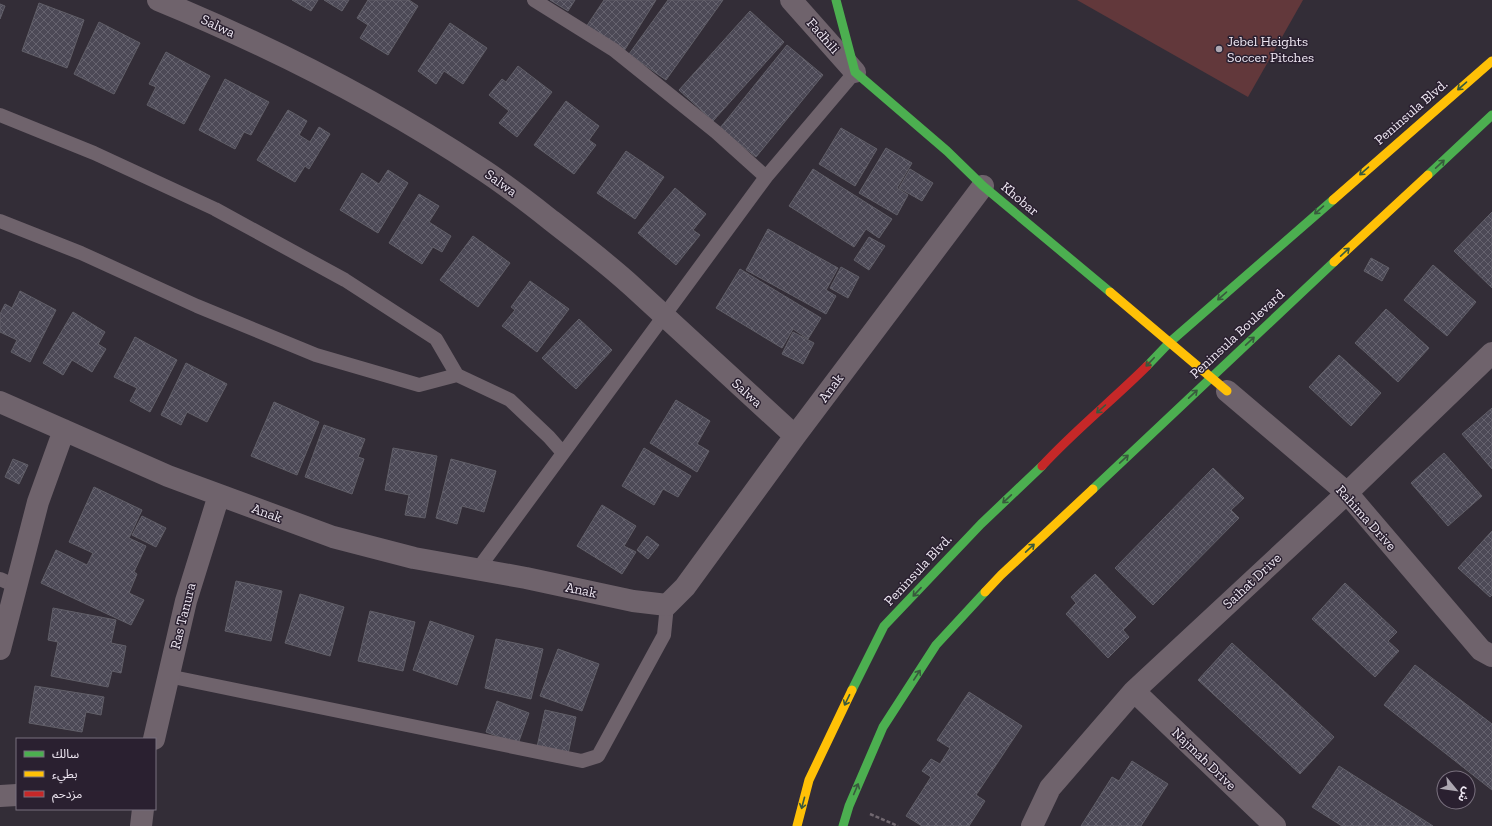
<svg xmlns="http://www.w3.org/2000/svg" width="1492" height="826" viewBox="0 0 1492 826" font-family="'Zilla Slab','Noto Sans Arabic',serif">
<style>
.pitch{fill:#62383b}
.building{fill:url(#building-cross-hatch);stroke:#615f68}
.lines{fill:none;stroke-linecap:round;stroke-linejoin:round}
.path{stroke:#716870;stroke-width:2.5;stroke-dasharray:4 2;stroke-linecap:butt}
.lane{stroke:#6f636c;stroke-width:14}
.street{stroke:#6f636c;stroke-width:22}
.fast{stroke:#4caf50;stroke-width:9}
.slow{stroke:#ffc107;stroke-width:9}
.jam{stroke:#c62828;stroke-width:9}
.oneway{stroke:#38593d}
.poi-dot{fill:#ada7b1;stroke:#2a2030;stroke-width:1.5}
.labels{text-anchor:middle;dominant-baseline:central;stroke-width:3;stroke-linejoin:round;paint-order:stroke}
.street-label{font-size:14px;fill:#efe8f3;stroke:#2a2030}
.poi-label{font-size:14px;fill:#efe8f3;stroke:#2a2030;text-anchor:start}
</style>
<defs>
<pattern id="building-cross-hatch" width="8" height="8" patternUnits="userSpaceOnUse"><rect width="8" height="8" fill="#4c4956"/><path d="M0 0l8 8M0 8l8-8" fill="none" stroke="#66636f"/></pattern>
</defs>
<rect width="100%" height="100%" fill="#332d37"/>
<path class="pitch" d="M1077 0H1303L1248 97Z"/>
<path class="building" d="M292 0H318L311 11Z
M324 0H349L342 11Z
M368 0H409L418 6 388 55 360 38 368 25 357 18Z
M550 0H575L568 11Z
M604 0H656L624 51 586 27Z
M668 0H723L666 80 629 54Z
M39 3 84 20 67 68 22 51Z
M0 4 5 6 0 19Z
M750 11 784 42 713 121 679 90Z
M99 22 140 43 114 94 74 74Z
M450 23 487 48 463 84 444 71 436 84 418 71Z
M787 45 823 75 756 157 720 128Z
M166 52 210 76 184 124 147 105 156 87 149 84Z
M518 66 552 92 517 137 499 123 509 111 489 95 502 79 506 82Z
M225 79 269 102 251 135 244 132 235 149 199 130Z
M566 101 599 126 589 140 596 145 574 174 534 145Z
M288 110 307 121 299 135 310 142 319 127 330 134 309 169 305 166 295 182 257 160Z
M841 128 877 149 855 186 819 164Z
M886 148 912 163 897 188 908 195 897 215 859 193Z
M626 151 664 177 635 219 597 193Z
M813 169 892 219 879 238 866 229 854 247 789 206Z
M910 169 933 183 922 201 899 188Z
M388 170 408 183 378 233 340 210 362 173 379 184Z
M675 188 706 214 693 230 700 235 676 265 638 233Z
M419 194 439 206 429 222 451 236 442 252 433 247 422 264 389 243Z
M1492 212V288L1454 251Z
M768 229 838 268 826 290 836 296 826 314 746 270Z
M473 236 510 263 478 307 440 280Z
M869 237 885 246 869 270 854 260Z
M1371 258 1389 268 1382 281 1364 271Z
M1433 265 1476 302 1447 336 1404 300Z
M841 267 859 277 848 298 830 288Z
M740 269 821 318 808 339 793 329 782 348 716 308Z
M530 281 569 309 537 352 502 326 515 310 511 307Z
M20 291 56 310 30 362 11 352 17 340 0 332V314L5 304 12 308Z
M1386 309 1429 348 1398 382 1355 343Z
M73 312 105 332 98 344 106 349 92 372 72 360 63 375 43 363Z
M579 319 612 350 576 389 542 358Z
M793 332 814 343 803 364 782 354Z
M135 337 177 360 150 412 130 401 137 388 114 377Z
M1339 355 1381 393 1351 426 1309 387Z
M186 363 227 384 207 422 187 412 181 425 161 415Z
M676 400 710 421 697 444 709 451 697 472 650 443Z
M274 402 319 422 297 475 251 456Z
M1492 408V469L1462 434Z
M324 425 365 439 358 457 364 459 352 494 305 477Z
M393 448 437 456 425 518 405 515 409 495 385 490Z
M644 448 691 476 678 497 663 489 654 505 622 486Z
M1444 453 1482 496 1448 526 1411 483Z
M13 459 28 465 19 484 5 477Z
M451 459 496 471 484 512 462 506 457 524 436 518Z
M1213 468 1244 498 1231 510 1239 518 1153 605 1115 568Z
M94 487 142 510 129 538 146 546 134 572 137 574 129 593 144 600 131 625 41 583 56 550 87 565 93 553 69 542Z
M602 505 636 526 624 546 636 552 622 574 577 546Z
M142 516 166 528 156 547 132 535Z
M1492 531V595L1490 597 1458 568Z
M647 536 659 545 648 559 637 550Z
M1095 574 1136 617 1123 630 1129 637 1108 658 1066 614 1076 603 1071 597Z
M236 581 282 591 271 641 225 631Z
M1345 583 1397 632 1388 641 1399 651 1375 677 1312 619Z
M300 594 344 607 330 656 285 643Z
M53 608 116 620 111 643 126 646 121 673 112 671 108 687 51 676 58 642 48 640Z
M370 611 415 622 403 671 358 661Z
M430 621 474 636 457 685 413 670Z
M496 639 543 649 531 699 485 688Z
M1232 643 1334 737 1300 774 1198 680Z
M558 649 599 664 582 711 540 696Z
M1415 665 1492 724V790L1384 705Z
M35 686 104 697 101 715 86 712 82 732 29 723Z
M969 692 1022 726 976 795 985 801 969 826H922L906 816 931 777 922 771 931 759 940 764 950 748 937 740Z
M497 701 529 713 518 744 486 732Z
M545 710 576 717 568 754 537 747Z
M1132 761 1168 784 1141 826H1081L1112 777 1119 781Z
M1339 766 1433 826H1342L1312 807Z"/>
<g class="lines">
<path class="path" d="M870 814 898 826"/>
<path class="lane" d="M534 0 614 50 716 132 766 177
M0 115 94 153 215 209 345 280 436 339 457 375
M0 221 81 253 197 306 316 355 419 385 457 375 510 400 549 437 563 453
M478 569 766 177 855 72
M0 579 16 586
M168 676 582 761 598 756 664 635 667 605"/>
<path class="street" d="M158 0C270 46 379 101 480 168 505 184 529 203 552 221 580 243 608 264 634 288 688 337 741 387 795 436
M791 0 855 72
M1227 391 1347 493 1481 650 1492 656
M0 402 168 476 333 537 414 558 526 578 633 601 667 605 685 587 795 436 983 186
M0 649 38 502 64 430
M1134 691 1275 826
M154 739 186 601 219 495
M0 796 17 795
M141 826 143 809
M1032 826 1050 788 1134 691 1347 493 1492 353"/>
<path class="fast" d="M836 0 855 72 947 151 983 186 1110 292
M1428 175 1492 115
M1147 366 1170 342 1333 200
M1093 489 1334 262
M852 690 884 626 981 524 1042 466
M843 826 849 806 883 727 936 645 985 592"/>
<path class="slow" d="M1333 200 1492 61
M1334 262 1428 175
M1110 292 1227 391
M985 592 1001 575 1093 489
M797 826 809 780 852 690"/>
<path class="jam" d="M1042 466C1075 430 1113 400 1147 366"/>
</g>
<defs><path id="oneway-shaft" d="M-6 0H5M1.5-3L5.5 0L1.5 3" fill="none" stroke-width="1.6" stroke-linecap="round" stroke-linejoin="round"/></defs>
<g class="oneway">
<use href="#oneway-shaft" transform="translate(1462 86) rotate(139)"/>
<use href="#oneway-shaft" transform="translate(1440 164) rotate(-43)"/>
<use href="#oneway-shaft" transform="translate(1364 171) rotate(139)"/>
<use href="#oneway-shaft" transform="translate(1319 210) rotate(139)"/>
<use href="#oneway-shaft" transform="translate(1345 252) rotate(-43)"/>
<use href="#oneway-shaft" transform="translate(1222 296) rotate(139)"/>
<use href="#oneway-shaft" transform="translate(1250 341) rotate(-43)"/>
<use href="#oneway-shaft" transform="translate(1150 362) rotate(134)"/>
<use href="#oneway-shaft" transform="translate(1193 394) rotate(-43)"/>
<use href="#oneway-shaft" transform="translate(1101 409) rotate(138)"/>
<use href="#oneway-shaft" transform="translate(1124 459) rotate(-43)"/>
<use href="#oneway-shaft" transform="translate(1007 499) rotate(137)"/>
<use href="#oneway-shaft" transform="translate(1030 548) rotate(-43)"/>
<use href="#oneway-shaft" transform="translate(917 592) rotate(133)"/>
<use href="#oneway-shaft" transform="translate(917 675) rotate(-57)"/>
<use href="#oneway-shaft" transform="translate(847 700) rotate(116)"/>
<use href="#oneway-shaft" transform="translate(856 789) rotate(-67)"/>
<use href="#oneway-shaft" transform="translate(803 803) rotate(105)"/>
</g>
<circle class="poi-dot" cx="1219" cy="49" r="4"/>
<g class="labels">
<g class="street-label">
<text transform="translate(218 26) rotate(25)">Salwa</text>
<text transform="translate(823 36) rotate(49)">Fadhili</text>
<text transform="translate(1411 112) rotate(-41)">Peninsula Blvd.</text>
<text transform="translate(501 183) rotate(36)">Salwa</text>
<text transform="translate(1020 199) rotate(40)">Khobar</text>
<text transform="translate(1237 334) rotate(-43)">Peninsula Boulevard</text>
<text transform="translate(831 388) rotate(-53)">Anak</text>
<text transform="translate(747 393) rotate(42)">Salwa</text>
<text transform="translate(267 513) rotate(20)">Anak</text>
<text transform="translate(1366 518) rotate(48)">Rahima Drive</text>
<text transform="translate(918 570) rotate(-47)">Peninsula Blvd.</text>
<text transform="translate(1252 581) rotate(-43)">Saihat Drive</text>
<text transform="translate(581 590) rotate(12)">Anak</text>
<text transform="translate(183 616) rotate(-76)">Ras Tanura</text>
<text transform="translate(1204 759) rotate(44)">Najmah Drive</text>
</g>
<g class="poi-label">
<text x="1227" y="41">Jebel Heights<tspan x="1227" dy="16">Soccer Pitches</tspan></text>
</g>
</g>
<rect x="16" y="738" width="140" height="72" fill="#2a2030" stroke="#79707e"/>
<rect x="24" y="751" width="20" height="6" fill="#4caf50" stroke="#79707e"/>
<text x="52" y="758" font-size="12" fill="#efe8f3">سالك</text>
<rect x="24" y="771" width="20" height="6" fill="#ffc107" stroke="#79707e"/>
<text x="52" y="778" font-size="12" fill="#efe8f3">بطيء</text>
<rect x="24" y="791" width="20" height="6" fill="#c62828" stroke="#79707e"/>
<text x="52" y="798" font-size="12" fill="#efe8f3">مزدحم</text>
<g transform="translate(1456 790) rotate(119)"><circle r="19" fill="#2a2030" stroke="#79707e"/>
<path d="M0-3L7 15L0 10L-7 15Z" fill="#ada7b1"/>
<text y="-6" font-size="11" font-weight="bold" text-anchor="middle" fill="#efe8f3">ش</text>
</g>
</svg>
